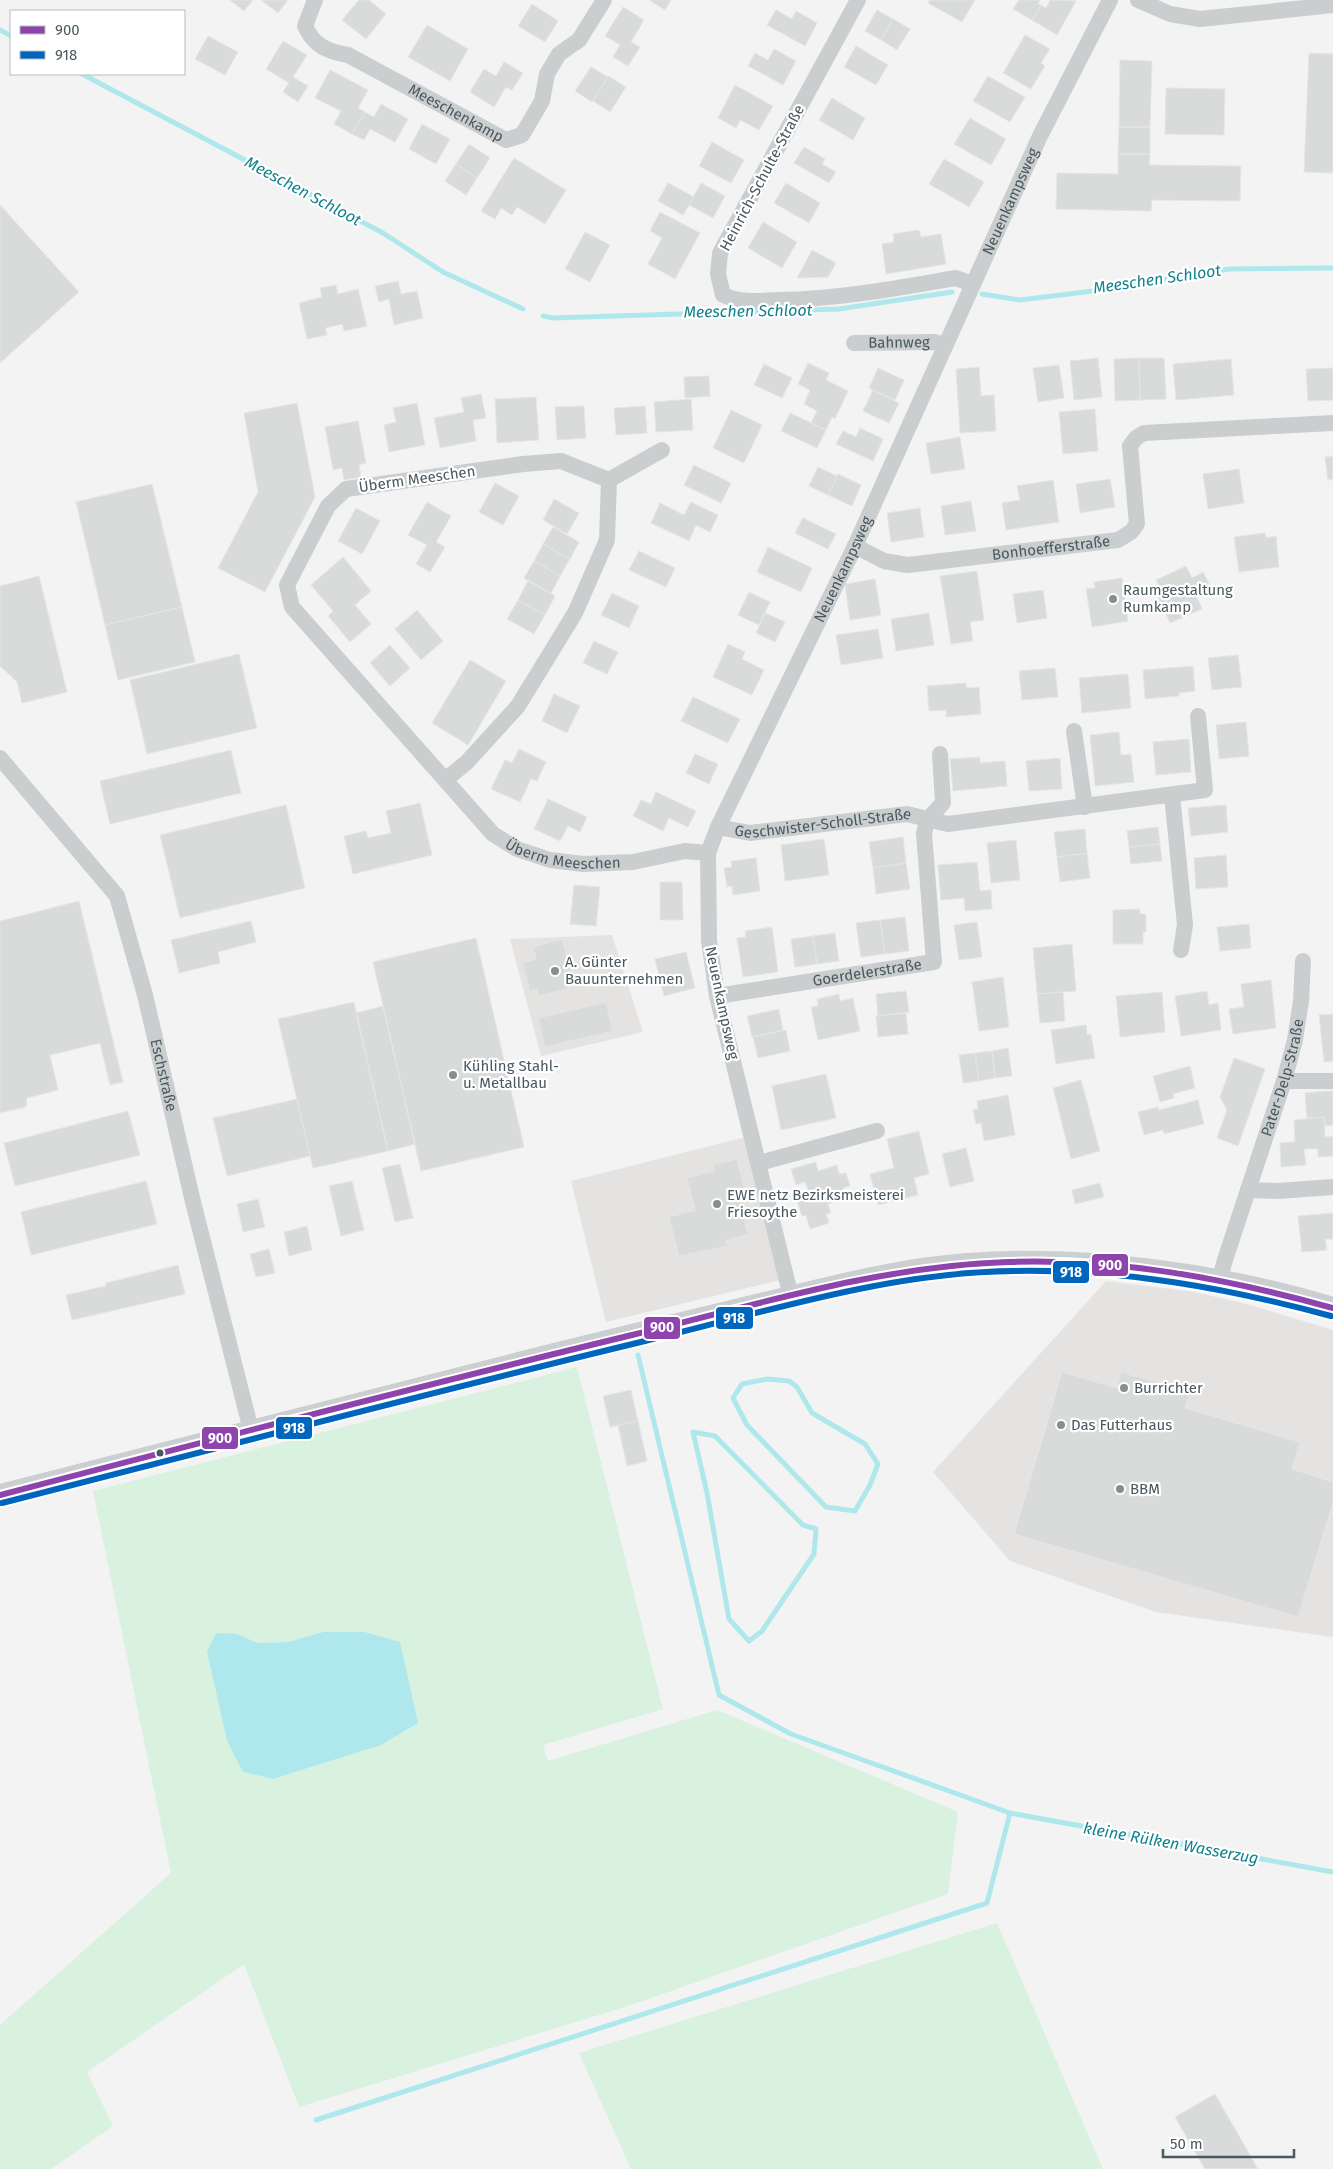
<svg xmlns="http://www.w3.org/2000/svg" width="1333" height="2169" viewBox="0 0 1333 2169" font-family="'Fira Sans',sans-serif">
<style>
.commercial{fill:#e4e3e1}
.green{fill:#d9f1df;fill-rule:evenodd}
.water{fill:#aee8ed}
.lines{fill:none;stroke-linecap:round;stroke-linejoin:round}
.stream{stroke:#aee8ed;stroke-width:5}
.building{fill:#d9dbdb;stroke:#e4e5e6}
.street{stroke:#cacecf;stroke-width:16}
.secondary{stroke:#cccfd1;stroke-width:22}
.bus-1-casing{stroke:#fff;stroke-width:10}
.bus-2-casing{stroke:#fff;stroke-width:10}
.bus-1{stroke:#8e44ad;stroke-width:6}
.bus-2{stroke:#0065bd;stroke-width:6}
.poi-dot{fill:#858e93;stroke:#fff;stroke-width:2}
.bus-dot{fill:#4a585f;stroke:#fff;stroke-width:2}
.labels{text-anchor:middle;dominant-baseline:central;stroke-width:4.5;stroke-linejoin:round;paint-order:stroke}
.street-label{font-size:15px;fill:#4a585f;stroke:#fff}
.poi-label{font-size:15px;fill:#4a585f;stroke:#fff;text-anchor:start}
.water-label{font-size:16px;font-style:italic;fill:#10828d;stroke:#fff}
.line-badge{stroke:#fff;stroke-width:2}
.badge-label{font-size:14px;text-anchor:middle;font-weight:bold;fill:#fff}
</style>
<rect width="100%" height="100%" fill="#f3f3f3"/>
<path class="commercial" d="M612 935 643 1032 541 1056 510 939Z
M746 1137 781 1280 606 1322 571 1181Z
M1106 1281 1195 1292 1250 1305 1333 1330V1637L1156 1612 1010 1561 933 1472Z"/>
<path class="green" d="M577 1367 663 1709 543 1745 548 1761 717 1710 958 1812 948 1894 631 2005 299 2107 244 1964 87 2072 113 2126 51 2169H0V2025L171 1873 93 1491ZM323 1632 418 1723 381 1745 273 1779 243 1772 227 1741 207 1652 237 1634 258 1643 288 1642Z
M997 1923 1103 2169H631L579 2053Z"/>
<path class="water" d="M323 1632H364L400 1642 418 1723 381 1745 273 1779 243 1772 227 1741 207 1652 216 1633 237 1634 258 1643 288 1642Z"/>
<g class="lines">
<path class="stream" d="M0 30 11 36
M82 74 383 233 443 272 523 309
M982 294 1020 300 1109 289 1229 269 1333 268
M543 316 553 318 839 309 952 292
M638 1355 719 1695 791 1734 1010 1813 1333 1872
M767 1379 789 1381 797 1387 812 1413 865 1444 878 1464 870 1485 855 1511 826 1507 747 1425 733 1398 742 1384Z
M693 1432 715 1436 803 1525 816 1529 814 1554 762 1631 749 1641 729 1619 707 1493Z
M316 2120 987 1903 1010 1813"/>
</g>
<path class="building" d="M230 0H253L244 11Z
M261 0H288L278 13Z
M359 0H369L386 14 366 39 342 20Z
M649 0H671L665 10Z
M930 0H975L962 22 928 3Z
M1019 0H1040L1038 4 1041 5 1032 20 1013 9Z
M1050 0 1076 1 1057 35 1032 20 1041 5 1046 8Z
M532 4 558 21 545 42 518 26Z
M623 7 644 20 631 42 640 47 628 66 613 57 620 45 605 36Z
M776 10 792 19 796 11 817 23 805 46 767 25Z
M877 10 893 19 881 40 865 31Z
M893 19 910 29 897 50 881 40Z
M427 25 468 49 450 81 408 57Z
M1025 35 1050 49 1041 63 1045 66 1031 89 1003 73Z
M208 36 238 52 225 75 195 59Z
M283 41 307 55 293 77 308 86 298 102 283 92 289 83 266 69Z
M856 46 888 65 876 85 844 67Z
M774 49 796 61 783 85 748 66 755 53 768 60Z
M1309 53 1333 54V173L1304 172Z
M1120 60 1152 61 1150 127H1119Z
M504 62 523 73 512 90 506 87 494 107 470 92 484 69 496 76Z
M591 67 608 77 592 102 575 91Z
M330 70 368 90 358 108 365 112 352 134 334 124 341 111 315 98Z
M608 76 626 87 610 112 593 101Z
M988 76 1025 97 1010 122 973 101Z
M735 85 773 106 759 130 740 120 736 128 718 118Z
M1166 88 1225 89 1224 135 1165 134Z
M832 98 865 118 853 140 819 120Z
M381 104 408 119 395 142 370 129 364 140 352 134 365 112 374 117Z
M970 118 1006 139 991 165 954 144Z
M422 124 450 139 436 164 409 149Z
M1119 127H1150V154H1118Z
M712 142 744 160 731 183 699 166Z
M469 144 490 158 477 178 456 164Z
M804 147 825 159 822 164 836 172 829 183 794 163Z
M1118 154H1150L1149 165 1241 166 1240 201 1152 200 1151 211 1056 209 1057 173 1118 174Z
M514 158 566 190 545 224 517 207 512 215 501 208 495 219 481 211Z
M944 159 984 182 969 207 929 184Z
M456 164 477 178 466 195 445 181Z
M668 183 694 197 683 215 658 201Z
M701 183 725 196 713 218 689 205Z
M786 183 820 203 809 223 774 203Z
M0 205 79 292 0 363Z
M660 212 700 233 675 279 648 264 662 238 650 231Z
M763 222 797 242 782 268 748 248Z
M919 230 921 237 941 234 946 264 886 274 882 244 894 242 893 234Z
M585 232 610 245 590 282 565 269Z
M812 250 836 263 828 277 797 278Z
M398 281 401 294 417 291 423 318 394 325 389 299 379 302 375 286Z
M336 285 338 294 358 289 367 326 344 331 342 324 334 326 325 328 327 335 307 339 299 303 322 297 320 288Z
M1098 358 1102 397 1074 400 1070 361Z
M1139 358H1164L1166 399 1140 400Z
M1139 358 1140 400 1115 401 1114 359Z
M1231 359 1234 395 1176 400 1173 364Z
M808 363 829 373 826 380 848 391 835 419 832 417 826 430 811 423 817 411 804 404 810 390 798 384Z
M764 364 792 378 782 398 754 385Z
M1059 365 1064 398 1038 402 1033 368Z
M979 367 981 396 994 395 996 431 960 433 956 369Z
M878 368 904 380 895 400 869 388Z
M1333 368V400L1308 401 1306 369Z
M709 376 710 396 685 398 684 377Z
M873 390 899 403 889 423 863 411Z
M481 394 486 418 473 420 476 441 440 448 434 418 464 412 461 398Z
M536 397 539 440 497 443 495 399Z
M691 399 693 430 656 432 654 402Z
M297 403 315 497 265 592 218 568 258 492 244 413Z
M417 403 425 445 389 452 384 425 396 422 393 408Z
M584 406 586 438 557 440 555 407Z
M645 406 647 433 616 435 614 408Z
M1095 409 1098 451 1063 454 1059 412Z
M731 410 762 425 744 463 713 448Z
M790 413 826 430 817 448 781 431Z
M358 421 366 463 359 465 361 477 344 480 342 468 333 470 325 427Z
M860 428 883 439 873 461 836 444 843 431 856 437Z
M960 437 965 469 931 474 926 443Z
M1333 456V479L1328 480 1325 457Z
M694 465 731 483 721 503 684 485Z
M818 467 837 476 828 495 809 486Z
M1239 469 1244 503 1208 509 1203 474Z
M838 474 861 485 852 506 828 495Z
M1110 479 1115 507 1080 513 1076 484Z
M1053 480 1059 522 1006 530 1002 503 1020 500 1017 486Z
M495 483 519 496 503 525 479 512Z
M152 484 182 607 105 625 76 502Z
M554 499 579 513 567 534 543 520Z
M971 501 976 531 945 535 941 506Z
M427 502 451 516 436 542 445 547 430 572 416 564 427 545 408 535Z
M691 502 718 515 710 532 696 525 689 541 651 523 660 503 684 515Z
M356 508 380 521 362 554 338 541Z
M920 508 924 537 891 542 887 513Z
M803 518 836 534 828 549 795 533Z
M553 527 579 542 570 559 543 544Z
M1265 533 1266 538 1276 536 1279 567 1239 572 1234 537Z
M543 544 570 559 560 576 534 561Z
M768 547 812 568 801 592 757 572Z
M639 551 675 568 666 587 629 570Z
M343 557 371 591 355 605 371 624 350 642 328 616 333 611 311 585Z
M534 561 560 576 551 593 524 578Z
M1186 566 1192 578 1203 572 1211 588 1196 595 1202 609 1170 623 1155 591 1160 589 1156 580Z
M977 571 984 620 970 622 973 641 951 644 940 576Z
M39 576 67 692 22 703 17 682 0 666V586Z
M1122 578 1128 621 1092 627 1086 589 1095 588 1094 582Z
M875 579 881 615 850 620 845 584Z
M528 581 555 596 545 615 518 600Z
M1043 590 1047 618 1017 623 1013 594Z
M749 592 770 602 759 625 738 615Z
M612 593 639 606 629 628 601 615Z
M518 600 545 615 534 634 507 619Z
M182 607 195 662 118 680 105 625Z
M417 610 443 641 421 660 395 629Z
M765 613 785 622 775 642 756 633Z
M929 613 934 645 896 651 891 619Z
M878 629 883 658 841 665 836 635Z
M594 641 618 652 607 674 583 663Z
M728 644 745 652 742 659 764 670 752 695 713 677Z
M390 645 410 668 390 686 370 663Z
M239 654 257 728 147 754 130 680Z
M1238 655 1242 687 1212 690 1208 658Z
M470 660 506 681 468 745 432 723Z
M1193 666 1195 691 1179 693V696L1145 699 1143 670Z
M1055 668 1058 697 1022 700 1019 671Z
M1128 674 1131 708 1082 713 1079 678Z
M966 683 967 688 979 687 981 714 946 717V710L929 711 927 686Z
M554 694 580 706 567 733 542 721Z
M693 697 740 719 728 743 681 721Z
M1246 722 1249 756 1219 759 1216 725Z
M1119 732 1121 755 1131 754 1134 782 1095 786 1090 735Z
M1189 739 1191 772 1156 775 1153 742Z
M519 749 546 762 537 781 531 779 520 802 491 789 505 760 512 763Z
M231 750 241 793 110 824 100 781Z
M695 754 718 764 709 784 686 773Z
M980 757V763L1005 761 1007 786 953 791 950 759Z
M1060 758 1062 789 1029 791 1026 761Z
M656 792 696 811 688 827 669 818 663 831 633 816 641 800 651 804Z
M548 799 587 817 580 832 568 826 560 841 534 829Z
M420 803 432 855 353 874 344 836 366 831 368 838 391 833 386 811Z
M286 805 305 888 180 918 160 835Z
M1226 805 1228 832 1191 836 1188 808Z
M1158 827 1160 844 1129 847 1127 831Z
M1085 829 1087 853 1057 857 1054 832Z
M903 837 906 863 873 868 869 842Z
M824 839 829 875 785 881 781 845Z
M1016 840 1020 880 991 883 987 843Z
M1160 844 1162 861 1131 864 1129 847Z
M1087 853 1090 878 1060 882 1057 857Z
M1226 855 1228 887 1196 889 1194 858Z
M756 858 760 891 733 895 732 886 727 887 724 868 732 867 731 861Z
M977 862 980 891 991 890 992 909 965 911 964 898 941 900 938 865Z
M906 863 910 889 876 894 873 868Z
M660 882H682L683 920H660Z
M574 885 600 887 596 926 570 924Z
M79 901 123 1082 110 1085 100 1043 50 1055 58 1090 27 1098 26 1107 0 1113V921Z
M1140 909V914H1146V932H1143V944H1113V910Z
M905 917 909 951 885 954 880 920Z
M880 920 885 954 861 957 856 923Z
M251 921 256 942 218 952 220 963 179 973 171 940Z
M977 922 982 957 959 960 954 925Z
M1249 924 1251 948 1220 951 1217 927Z
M772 927 778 972 743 977 737 938 746 937 745 931Z
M835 933 839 961 817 964 813 936Z
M813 936 817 964 795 967 791 939Z
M476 938 524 1147 421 1171 373 962Z
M562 939 573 980 567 982 569 988 539 996 537 989 530 991 522 963 536 959 533 947Z
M1072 944 1076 991 1037 994 1033 948Z
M686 952 695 988 664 996 655 959Z
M1003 977 1009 1027 979 1031 972 982Z
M1271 980 1276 1028 1233 1034 1229 1009 1244 1007 1241 984Z
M906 991 909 1012 878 1016 876 994Z
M1207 991 1209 1005 1218 1003 1221 1030 1181 1036 1175 996Z
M1063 992 1065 1021 1040 1023 1037 994Z
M1162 992 1165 1032 1120 1037 1116 996Z
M839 994 840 1001 853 998 860 1031 818 1040 811 1007 818 1006 817 999Z
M354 1002 388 1151 313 1168 278 1019Z
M606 1002 613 1031 545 1047 538 1018Z
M383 1006 415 1144 388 1151 356 1013Z
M779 1009 783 1030 752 1037 747 1016Z
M906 1013 908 1034 878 1037 876 1016Z
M1333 1014V1061L1324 1062 1319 1015Z
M1086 1025 1087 1035 1091 1034 1095 1058 1056 1064 1051 1030Z
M786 1030 790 1051 758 1058 753 1037Z
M1008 1048 1012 1076 995 1078 992 1051Z
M992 1051 995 1078 979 1081 975 1053Z
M975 1053 979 1081 963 1083 959 1055Z
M1234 1058 1265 1069 1238 1146 1217 1138 1227 1110 1220 1097Z
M1190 1066 1195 1088 1173 1094 1174 1098 1160 1102 1153 1076Z
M826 1074 836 1118 781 1130 772 1086Z
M1081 1080 1100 1151 1071 1159 1053 1088Z
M1327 1091H1333V1125L1325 1126 1324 1117 1307 1118 1305 1093Z
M1008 1095 1015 1135 984 1141 981 1123 976 1124 973 1110 978 1109 977 1101Z
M297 1099 310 1156 227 1176 213 1118Z
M1198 1100 1204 1124 1164 1134 1163 1130 1144 1135 1138 1112 1158 1107 1159 1110Z
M128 1111 140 1155 15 1186 4 1143Z
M1324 1117 1325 1137 1333 1136V1156L1318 1157V1149H1304L1306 1165 1281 1167 1280 1143 1295 1142 1294 1120Z
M919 1131 929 1174 914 1178 918 1195 878 1205 870 1174 894 1168 887 1139Z
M966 1148 974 1181 950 1187 942 1154Z
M737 1159 746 1196 739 1198 748 1234 726 1240 727 1246 679 1256 669 1217 695 1210 687 1178 715 1171 713 1165Z
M816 1162 818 1171 837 1165 839 1174 846 1173 850 1186 843 1188 846 1199 828 1204 831 1213 826 1214 829 1223 810 1229 806 1215 802 1216 797 1201 810 1197 808 1190 805 1182 796 1185 791 1169Z
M400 1164 413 1218 395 1222 382 1168Z
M146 1181 157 1224 31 1255 21 1212Z
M352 1181 364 1230 341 1236 329 1186Z
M1100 1183 1104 1197 1075 1204 1072 1190Z
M258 1199 265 1227 243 1232 237 1204Z
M1333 1213V1239H1325L1327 1250 1302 1252 1298 1216Z
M307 1226 312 1250 289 1256 284 1232Z
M269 1249 275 1273 256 1277 250 1254Z
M178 1265 185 1294 72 1320 66 1295 106 1286V1283Z
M1062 1372 1117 1388 1121 1372 1159 1383 1190 1392 1185 1408 1300 1442 1292 1469 1333 1482V1503L1298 1617 1014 1534Z
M631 1390 638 1421 610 1427 603 1396Z
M638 1421 647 1461 627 1466 618 1425Z
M1215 2094 1258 2169H1205L1175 2117Z"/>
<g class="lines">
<g class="street">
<path id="s1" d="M315 0 305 26C313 45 328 52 348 55L506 140 522 135 542 101 547 74 559 54 579 40 604 0"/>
<path d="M858 0 720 253 718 274 723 295C742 303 758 301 779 300 839 299 897 288 956 278L972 284"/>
<path d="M1138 0 1170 14 1200 19 1333 5"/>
<path id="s2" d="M854 343 934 342 945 345"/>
<path d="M609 480 662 450"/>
<path id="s3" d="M855 546 884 561 908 565 1118 540 1131 532 1137 524 1130 446 1136 438 1144 433 1333 423"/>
<path d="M1074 731 1085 807"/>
<path id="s4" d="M0 758 117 896 145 995 193 1202 251 1430"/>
<path id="s5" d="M445 780 467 762 518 706 575 613 607 540 609 480 561 461 523 464 346 489 328 506 287 585 292 607 493 834 517 849 550 860 583 864 633 862 685 851 708 853"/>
<path d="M1172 795 1185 925 1181 950"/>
<path id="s6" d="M718 827 750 833 907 814 948 824 1205 790 1198 716"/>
<path id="s7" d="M717 996 934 962 924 833 928 819 943 803 940 754"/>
<path d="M1284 1081H1333"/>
<path d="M759 1163 877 1131"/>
<path d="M1248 1190 1278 1191 1333 1187"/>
<path id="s8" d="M1220 1280 1224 1263 1284 1081 1295 1040 1301 1001 1303 961"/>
<path id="s9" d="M791 1297 717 996 709 940 708 853 718 827 855 546 1040 136 1110 0"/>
</g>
<path class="secondary" d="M0 1495C173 1450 346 1406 519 1363 601 1342 683 1323 765 1303 832 1287 898 1269 967 1264 1085 1255 1220 1274 1333 1308"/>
<g class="bus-1-casing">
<path id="bus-1" d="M0 1495C210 1440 421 1386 632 1335 756 1305 880 1266 1008 1262 1118 1258 1228 1279 1333 1308"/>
</g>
<g class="bus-2-casing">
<path id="bus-2" d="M2 1503C216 1448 430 1393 645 1341 765 1312 890 1272 1014 1271 1122 1269 1227 1288 1331 1316"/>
</g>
<use href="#bus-1" class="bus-1"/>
<use href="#bus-2" class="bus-2"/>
</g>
<g class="poi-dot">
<circle cx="1113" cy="599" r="5"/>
<circle cx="555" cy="971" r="5"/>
<circle cx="453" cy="1075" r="5"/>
<circle cx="717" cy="1204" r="5"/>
<circle cx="1124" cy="1388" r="5"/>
<circle cx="1061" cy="1425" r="5"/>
<circle cx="1120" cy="1489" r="5"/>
</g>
<circle class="bus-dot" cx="160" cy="1453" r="4.5"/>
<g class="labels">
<g class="street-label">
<text stroke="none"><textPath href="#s1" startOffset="205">Meeschenkamp</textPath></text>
<text transform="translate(762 178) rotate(-62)">Heinrich-Schulte-Straße</text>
<text stroke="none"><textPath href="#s9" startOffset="1172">Neuenkampsweg</textPath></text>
<text stroke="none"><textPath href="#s2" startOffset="45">Bahnweg</textPath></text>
<text transform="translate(417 479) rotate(-8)">Überm Meeschen</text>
<text stroke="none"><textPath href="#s3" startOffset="201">Bonhoefferstraße</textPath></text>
<text stroke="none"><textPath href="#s9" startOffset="768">Neuenkampsweg</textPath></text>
<text stroke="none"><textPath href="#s6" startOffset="106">Geschwister-Scholl-Straße</textPath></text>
<text stroke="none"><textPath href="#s5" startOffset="1136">Überm Meeschen</textPath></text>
<text stroke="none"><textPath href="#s7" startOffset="152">Goerdelerstraße</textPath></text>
<text transform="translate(722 1003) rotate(78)">Neuenkampsweg</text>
<text stroke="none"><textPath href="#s4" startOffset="366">Eschstraße</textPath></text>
<text stroke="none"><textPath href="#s8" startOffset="212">Pater-Delp-Straße</textPath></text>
</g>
<g class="poi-label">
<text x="1123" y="590">Raumgestaltung<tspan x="1123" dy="17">Rumkamp</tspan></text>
<text x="565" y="962">A. Günter<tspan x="565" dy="17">Bauunternehmen</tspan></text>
<text x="463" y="1066">Kühling Stahl-<tspan x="463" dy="17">u. Metallbau</tspan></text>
<text x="727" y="1195">EWE netz Bezirksmeisterei<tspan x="727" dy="17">Friesoythe</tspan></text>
<text x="1134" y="1388">Burrichter</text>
<text x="1071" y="1425">Das Futterhaus</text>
<text x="1130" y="1489">BBM</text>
</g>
<g class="water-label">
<text transform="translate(303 191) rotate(28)">Meeschen Schloot</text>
<text transform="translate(1157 279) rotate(-8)">Meeschen Schloot</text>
<text transform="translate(748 311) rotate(-1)">Meeschen Schloot</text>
<text transform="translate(1171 1843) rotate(10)">kleine Rülken Wasserzug</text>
</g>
</g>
<g class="line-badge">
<rect x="1091" y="1253" width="38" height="24" rx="5" fill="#8e44ad"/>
<rect x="1052" y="1260" width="38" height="24" rx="5" fill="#0065bd"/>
<rect x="715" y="1306" width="39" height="24" rx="5" fill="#0065bd"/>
<rect x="643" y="1316" width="38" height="24" rx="5" fill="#8e44ad"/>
<rect x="275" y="1416" width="38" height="24" rx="5" fill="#0065bd"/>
<rect x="201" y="1426" width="38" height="24" rx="5" fill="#8e44ad"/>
</g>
<g class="badge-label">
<text x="1110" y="1270">900</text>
<text x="1071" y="1277">918</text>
<text x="734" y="1323">918</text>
<text x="662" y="1332">900</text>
<text x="294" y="1433">918</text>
<text x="220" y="1443">900</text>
</g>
<rect x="10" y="10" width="175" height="65" fill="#ffffff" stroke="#b7bcbf"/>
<rect x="20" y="26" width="25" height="8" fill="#8e44ad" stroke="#b7bcbf"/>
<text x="55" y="35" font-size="15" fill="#4a585f">900</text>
<rect x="20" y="51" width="25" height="8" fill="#0065bd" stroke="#b7bcbf"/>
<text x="55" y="60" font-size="15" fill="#4a585f">918</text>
<path d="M1163 2149v8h131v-8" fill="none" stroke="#4a585f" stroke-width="2.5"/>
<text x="1170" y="2149" font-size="15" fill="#4a585f" stroke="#ffffff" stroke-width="4" paint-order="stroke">50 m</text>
</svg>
